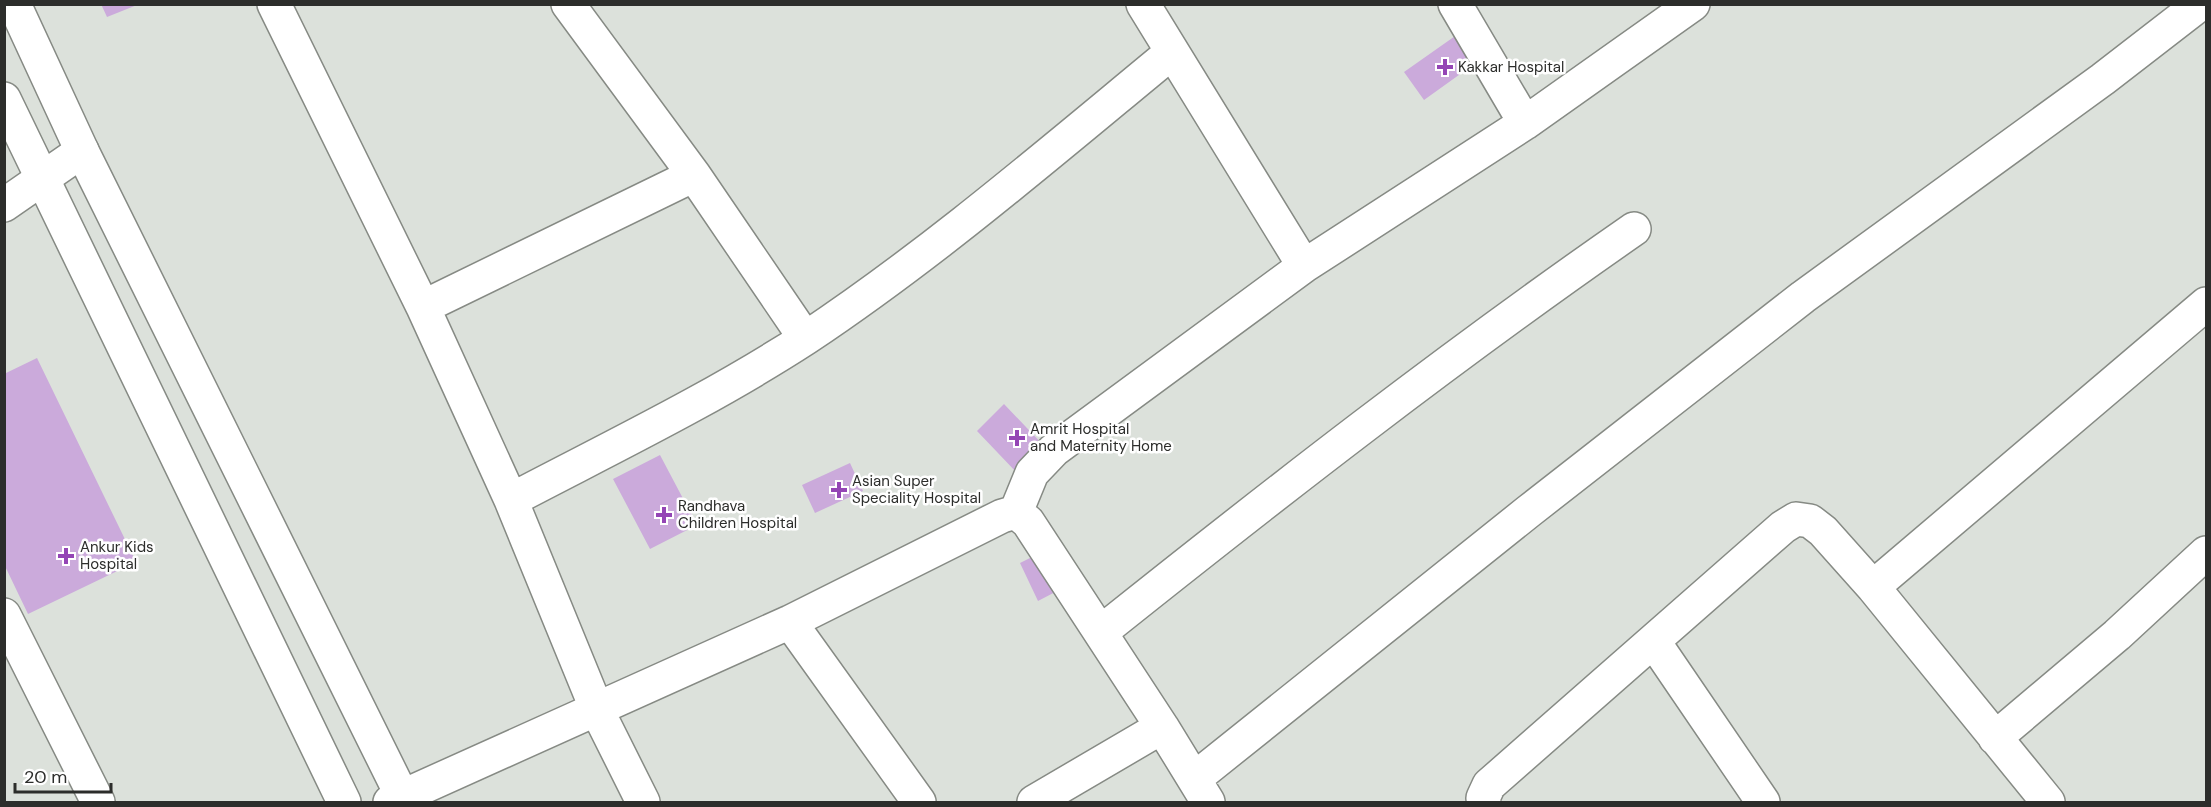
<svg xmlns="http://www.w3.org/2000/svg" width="2211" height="807" viewBox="0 0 2211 807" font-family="'DM Sans',sans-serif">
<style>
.building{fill:#cbaadb}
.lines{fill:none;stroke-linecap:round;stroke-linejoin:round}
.minor-casing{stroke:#868a84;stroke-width:36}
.tertiary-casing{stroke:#868a84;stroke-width:36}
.minor{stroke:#fff;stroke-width:33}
.tertiary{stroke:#fff;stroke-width:33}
.poi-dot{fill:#9445b5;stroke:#fff;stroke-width:2}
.labels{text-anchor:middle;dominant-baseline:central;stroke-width:5;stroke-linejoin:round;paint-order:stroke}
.poi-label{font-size:15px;fill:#2c2d2b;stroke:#fff;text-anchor:start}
</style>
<rect width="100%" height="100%" fill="#dce1db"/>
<path class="building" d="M101 4H137V5L107 17Z
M1458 34 1477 62 1424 100 1404 72Z
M37 358 136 562 28 614 4 564V374Z
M1004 404 1045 447 1018 474 977 431Z
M660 455 697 525 650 549 613 479Z
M850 463 863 491 815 513 802 485Z
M1042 552 1061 589 1038 601 1020 563Z"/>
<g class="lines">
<g class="minor-casing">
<path id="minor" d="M274 4 423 307 511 500 597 710 643 802
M568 4 694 175 805 338
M1143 4 1304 266
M1455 4 1525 123
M4 205 82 151
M423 307 694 175
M511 500C610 448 712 399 806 338 935 252 1052 151 1171 53
M1016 512 1032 473 1054 450 1304 266 1525 123 1693 4
M1873 587 2206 304
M4 615 98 802
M790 622 919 802
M1101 632C1275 493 1451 356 1634 229
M1654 642 1763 802
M1995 738 2117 635 2206 553
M1194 779 1529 511 1803 297 2103 79 2200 4
M390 802 790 622 1002 516 1016 512 1028 522 1162 727 1208 802
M1034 802 1162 727
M1484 802 1483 798 1489 785 1783 527 1796 519 1810 521 1823 531 1873 587 2048 802"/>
</g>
<g class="tertiary-casing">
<path id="tertiary" d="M14 4 82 151 405 802
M4 99 344 802"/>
</g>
<use href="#minor" class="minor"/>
<use href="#tertiary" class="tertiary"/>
</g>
<g class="poi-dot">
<path d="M1442 58h6v6h6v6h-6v6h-6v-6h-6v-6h6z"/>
<path d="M1014 429h6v6h6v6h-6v6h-6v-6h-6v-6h6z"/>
<path d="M836 481h6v6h6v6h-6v6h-6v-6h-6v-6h6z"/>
<path d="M661 506h6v6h6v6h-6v6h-6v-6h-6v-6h6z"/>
<path d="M63 547h6v6h6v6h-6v6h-6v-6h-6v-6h6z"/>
</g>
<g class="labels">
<g class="poi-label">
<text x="1458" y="67">Kakkar Hospital</text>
<text x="1030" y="429">Amrit Hospital<tspan x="1030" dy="17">and Maternity Home</tspan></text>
<text x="852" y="481">Asian Super<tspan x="852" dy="17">Speciality Hospital</tspan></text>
<text x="678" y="506">Randhava<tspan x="678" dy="17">Children Hospital</tspan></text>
<text x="80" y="547">Ankur Kids<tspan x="80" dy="17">Hospital</tspan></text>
</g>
</g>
<rect width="2211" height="807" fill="none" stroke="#2c2d2b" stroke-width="12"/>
<path d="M15 783v9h96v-9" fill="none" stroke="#2c2d2b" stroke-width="3"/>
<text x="24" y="783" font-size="18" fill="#2c2d2b" stroke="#ffffff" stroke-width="4.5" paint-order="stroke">20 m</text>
</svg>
